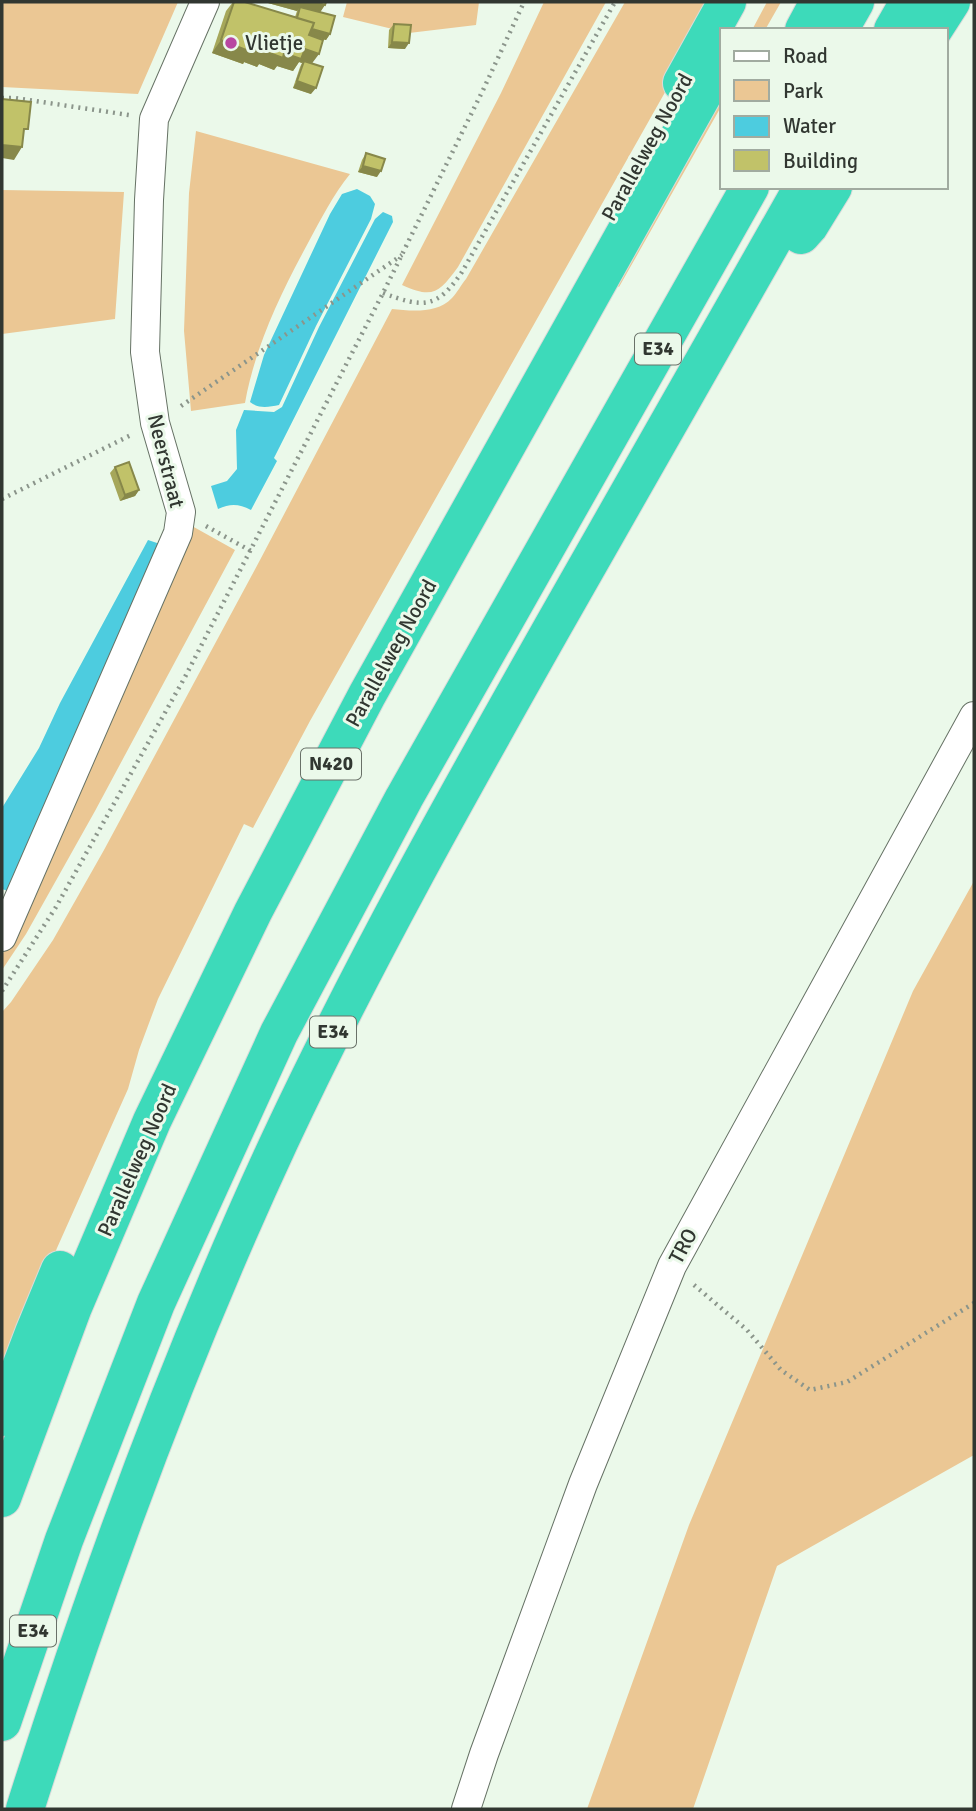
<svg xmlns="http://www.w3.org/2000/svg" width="976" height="1811" viewBox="0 0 976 1811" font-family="Signika,sans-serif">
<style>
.green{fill:#ebc794}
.water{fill:#4dccdf}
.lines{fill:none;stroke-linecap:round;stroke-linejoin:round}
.minor-casing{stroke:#667265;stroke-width:30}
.highway-casing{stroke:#dadbda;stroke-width:40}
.path{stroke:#8b958b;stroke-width:4.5;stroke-dasharray:2 5;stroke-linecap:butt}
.minor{stroke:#fff;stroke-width:28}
.highway{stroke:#3ddaba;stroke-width:38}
.wall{fill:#a6a75a}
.shaded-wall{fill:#87884a}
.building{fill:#c1c269;stroke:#87884a;stroke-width:2}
.poi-dot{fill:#b846a1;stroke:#ebf9ea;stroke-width:2.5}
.labels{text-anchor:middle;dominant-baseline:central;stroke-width:6;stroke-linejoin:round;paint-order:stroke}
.shield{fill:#ebf9ea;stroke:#697168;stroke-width:2}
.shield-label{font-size:19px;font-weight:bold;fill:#313731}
.poi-label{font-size:21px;fill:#313731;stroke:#ebf9ea;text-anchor:start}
.street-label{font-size:21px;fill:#313731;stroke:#ebf9ea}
</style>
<rect width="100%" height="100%" fill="#ebf9ea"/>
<path class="green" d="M2 2H178L138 94 2 87Z
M347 2H479L476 25 409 33 343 17Z
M544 2H606L458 267C439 293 433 299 402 285L501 93Z
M625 2H716L310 721 253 828 244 824 158 999 139 1050 128 1089 57 1248 2 1388V1012L11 1002 53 940 104 850 260 560 392 309C411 311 437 314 452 298 457 293 461 285 466 279Z
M767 2H781L765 30H752Z
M722 85V105L619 287 612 283Z
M196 131 350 174C333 195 321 219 308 243 281 293 255 346 245 403L191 411 184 331 189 193Z
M2 190 124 192 115 319 2 334Z
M192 526 235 550 95 811 26 934 2 970V955L16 929Z
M974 881V1455L777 1566 693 1809H587L689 1525 913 991Z"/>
<path class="water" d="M357 189 370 196 375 204 371 219 316 326 279 405C269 407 258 409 250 402L264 355 330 214 342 194Z
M383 212 392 216 393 222 274 458 277 461 251 510C239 504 231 503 218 509L211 486 227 481 237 469 236 430 244 410 274 412 282 407 319 327 375 219Z
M148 540 160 544 8 891 2 889V808L39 748 60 703Z"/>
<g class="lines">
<g class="minor-casing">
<path id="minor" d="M2 937 178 533 181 512 155 423 145 352 149 200 154 119 205 2
M466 1809 484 1754 583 1484 672 1266 974 716"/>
</g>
<g class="highway-casing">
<path id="highway" d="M804 30 819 2
M839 30 855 2
M893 30 909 2
M933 30 951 2
M682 83 727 2
M801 235 809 226 833 187
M2 1417 34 1333 60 1270
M2 1498 73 1307 152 1121 253 912 367 695 722 60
M2 1722 64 1540 156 1303 279 1033 404 798 750 187
M25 1809C97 1582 179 1357 280 1140 362 965 457 796 552 628 636 481 719 334 803 187"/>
</g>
<path class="path" d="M2 98H15L129 115
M383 293C423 308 437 309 462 272L615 2
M181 406 402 255
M2 499 131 435
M206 526 251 551
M2 991 56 907 185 677 383 293 484 88 524 2
M694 1285 747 1330 781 1370 810 1390 847 1382 974 1303"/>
<use href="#minor" class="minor"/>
<use href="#highway" class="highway"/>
</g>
<path class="wall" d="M233 2H245L295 17 297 11 268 3V2H326L320 12 330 34 326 40 315 37 312 63 311 94 293 88 300 67 302 63 299 62 293 71 277 66 274 70 259 64 257 67 244 62 243 64 212 53 226 11Z
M394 24 405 49 388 48 389 30Z
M366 153 377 177 358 172 362 160Z
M115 467 139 490 135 496 120 501 110 473Z"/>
<path class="shaded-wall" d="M269 2H315L325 5 317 17 300 7 297 11 268 3Z
M296 24 330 34 326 40 291 30Z
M221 40 252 49 267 52 284 53 305 49 319 54 310 66 304 61 302 63 299 62 293 71 277 66 274 70 259 64 257 67 244 62 243 64 212 53Z
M392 42 409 43 405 49 388 48Z
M297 81 316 88 311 94 293 88Z
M2 145 22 147 14 160 2 158Z
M363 166 381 171 377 177 358 172Z
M139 490 135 496 120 501 125 495Z"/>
<path class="building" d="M234 2H245L314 23 309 35 323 40 319 54 305 49 301 59 284 53 283 58 267 52 266 54 252 49 251 52 221 40Z
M315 2H326L325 5Z
M300 7 335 16 330 34 312 29 314 23 297 18Z
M394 24 411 25 409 43 392 42Z
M304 61 323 67 316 88 297 81Z
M2 99 31 102 28 129H24L22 147 2 145Z
M366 153 385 159 381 171 363 166Z
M129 462 139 490 125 495 115 467Z"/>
<circle class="poi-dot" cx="231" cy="43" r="7"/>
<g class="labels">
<g class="shield">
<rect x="635" y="333.5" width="46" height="31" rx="5"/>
<rect x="301" y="748.5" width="60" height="31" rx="5"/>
<rect x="310" y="1016.5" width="46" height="31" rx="5"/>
<rect x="10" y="1615.5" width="46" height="31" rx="5"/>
</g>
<g class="shield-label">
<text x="658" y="349">E34</text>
<text x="331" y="764">N420</text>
<text x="333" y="1032">E34</text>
<text x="33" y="1631">E34</text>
</g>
<g class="poi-label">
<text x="245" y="43">Vlietje</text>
</g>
<g class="street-label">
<text transform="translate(647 147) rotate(-61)">Parallelweg Noord</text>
<text transform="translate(166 461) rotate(76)">Neerstraat</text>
<text transform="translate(391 653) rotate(-61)">Parallelweg Noord</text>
<text transform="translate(137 1160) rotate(-66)">Parallelweg Noord</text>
<text transform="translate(683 1246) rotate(-62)">TRO</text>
</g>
</g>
<rect width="976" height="1811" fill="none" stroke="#313731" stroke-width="7"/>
<rect x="720" y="28" width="228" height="161" fill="#ebf9ea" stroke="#a1aba0" stroke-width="2"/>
<rect x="734" y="51" width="35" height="10" fill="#ffffff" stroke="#a1aba0" stroke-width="2"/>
<text x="783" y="63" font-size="21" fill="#313731">Road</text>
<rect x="734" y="80" width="35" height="21" fill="#ebc794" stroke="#a1aba0" stroke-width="2"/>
<text x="783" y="98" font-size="21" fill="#313731">Park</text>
<rect x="734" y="116" width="35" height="21" fill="#4dccdf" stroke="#a1aba0" stroke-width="2"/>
<text x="783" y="133" font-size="21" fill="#313731">Water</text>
<rect x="734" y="150" width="35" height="21" fill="#c1c269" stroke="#a1aba0" stroke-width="2"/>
<text x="783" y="168" font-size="21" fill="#313731">Building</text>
</svg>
